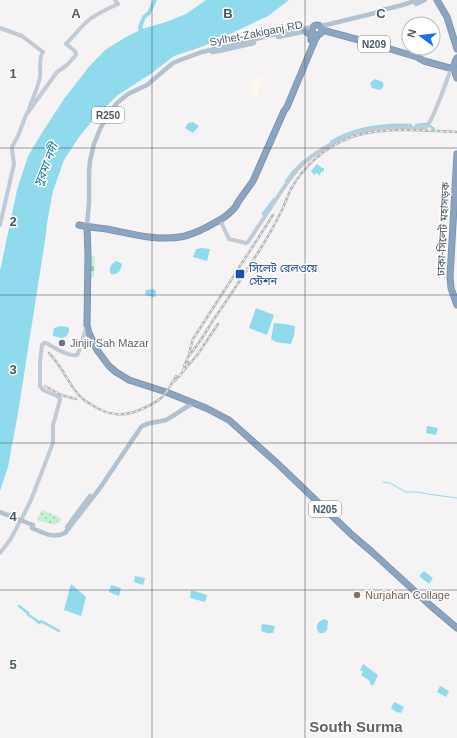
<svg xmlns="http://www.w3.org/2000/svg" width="457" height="738" viewBox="0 0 457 738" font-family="Helvetica,'Noto Sans Bengali',sans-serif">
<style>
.commercial{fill:#fdf9ef}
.grass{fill:url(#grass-dots)}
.cemetery{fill:url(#cemetery-stones)}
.water{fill:#90daee}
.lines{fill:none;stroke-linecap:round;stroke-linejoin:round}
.stream{stroke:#90daee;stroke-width:1}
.canal{stroke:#90daee;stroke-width:2.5}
.river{stroke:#90daee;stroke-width:4}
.highway-casing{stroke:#7690ad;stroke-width:7}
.secondary{stroke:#c1cbd6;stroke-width:4}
.primary{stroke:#b3c2d1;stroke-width:4.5}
.highway{stroke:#8ba5c1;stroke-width:5.5}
.rail-casing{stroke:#b5b8bd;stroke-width:2.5}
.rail{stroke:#fff;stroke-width:1;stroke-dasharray:3;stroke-linecap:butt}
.primary-bridge{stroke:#b3c2d1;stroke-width:4.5}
.grid{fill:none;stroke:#4a5661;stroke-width:1;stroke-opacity:0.55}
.transit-dot{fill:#1a4fb4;stroke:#fff;stroke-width:1.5}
.worship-dot{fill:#6b7280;stroke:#fff;stroke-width:1.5}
.education-dot{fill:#8d6e63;stroke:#fff;stroke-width:1.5}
.labels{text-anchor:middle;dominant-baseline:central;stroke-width:3;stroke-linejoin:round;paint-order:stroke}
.shield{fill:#fff;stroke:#808990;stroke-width:1}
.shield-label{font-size:10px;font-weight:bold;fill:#4a5661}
.street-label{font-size:11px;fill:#4a5661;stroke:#fff}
.transit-label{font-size:11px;fill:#164399;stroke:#fff;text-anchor:start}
.worship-label{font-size:11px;fill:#5b616d;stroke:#fff;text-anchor:start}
.education-label{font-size:11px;fill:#785e54;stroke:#fff;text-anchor:start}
.water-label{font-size:12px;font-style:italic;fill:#0c7c9b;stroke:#fff}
.district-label{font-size:15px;font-weight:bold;fill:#5f6368;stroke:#fff}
.grid-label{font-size:13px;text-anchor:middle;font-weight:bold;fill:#4a5661;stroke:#fff;stroke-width:3;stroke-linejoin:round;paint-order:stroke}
</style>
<defs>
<pattern id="grass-dots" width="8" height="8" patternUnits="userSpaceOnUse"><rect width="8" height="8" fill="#c3f1d5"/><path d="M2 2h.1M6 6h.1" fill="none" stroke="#a0c6b0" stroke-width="1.8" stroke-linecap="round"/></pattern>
<pattern id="cemetery-stones" width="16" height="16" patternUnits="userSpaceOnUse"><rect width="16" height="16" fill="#c3f1d5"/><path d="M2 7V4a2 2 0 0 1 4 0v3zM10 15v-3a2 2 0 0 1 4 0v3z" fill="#a0c6b0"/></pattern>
</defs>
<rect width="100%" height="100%" fill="#f5f3f3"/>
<path class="commercial" d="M256 76 263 78 256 97 248 93Z"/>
<path class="grass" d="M42 510 59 517 61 520 54 525 37 520Z"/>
<path class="cemetery" d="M90 256H95L94 277H88Z"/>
<path class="water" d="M206 0H289L268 16 204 46 174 56 152 73 118 95 97 115 79 137 64 160 53 191 47 223 46 234 18 413 8 467 0 491V271L17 190 28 156 43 131 64 99 88 68 105 50 126 37 142 29 166 22 186 14Z
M375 79 383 82C384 86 383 88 380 90L372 88 370 83Z
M193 122 199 126 193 133 185 128 188 123Z
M317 164 322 168H324V171L321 172V173L320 174V176L317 173 314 175 311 171Z
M202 248 210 249 207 261 193 257 196 249Z
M117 261 122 264C121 270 119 275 111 274 108 268 111 263 117 261Z
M153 289 156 291 155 297H153L145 295 146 290Z
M256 308 274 315 267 335 249 328Z
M274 323 285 324 295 326 294 335 291 344 276 342 271 339Z
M61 326 67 327 69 328V331L67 336 62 338 53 336V334L54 328Z
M427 426 438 428 436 435 426 433Z
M424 571 433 578 429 584 419 576Z
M135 576 145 578 143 585 134 582Z
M71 584 86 597 81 616 64 610Z
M111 585 121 588 119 596 109 592Z
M191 590 207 595 205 602 190 598Z
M325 619 328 621 327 630 324 633H320L318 632C315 625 318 621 325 619Z
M262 624 275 626 273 633H267L261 631Z
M363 664 378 675 373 686 370 684V681L361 675 363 671 360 670Z
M440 686 449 691 446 697 437 692Z
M394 702 404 707 401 713 399 712 398 713 391 708Z"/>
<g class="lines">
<path class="stream" d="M383 482 390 483 406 492H418L428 494 457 498"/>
<path class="canal" d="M416 125 427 124
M430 126 434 129
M331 142C355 127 383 124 411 125
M286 181 293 172 304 161
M263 214 274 199
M19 606 28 613V615L35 619 39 623 41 621 59 631"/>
<path class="river" d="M142 35 140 27 144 17 149 13 155 0"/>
<g class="highway-casing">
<path id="highway" d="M437 0 447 17 457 49
M312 30a5 5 0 1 1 10 0a5 5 0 1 1-10 0Z
M322 30 363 41 417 57 424 61 457 70
M305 31 311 35V40
M457 58C452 66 454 70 457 78
M457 154 450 277 451 288 457 305
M79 225C88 227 98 228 107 229 133 234 159 242 185 236 196 233 206 228 216 222 223 219 236 209 238 202L253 181 284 111 287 107 315 40 318 35
M87 226 88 255 87 325 89 333 97 350 109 366 116 372 129 380 166 392 206 408 229 420 278 464 352 535 372 552 431 606 457 628"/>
</g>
<path class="secondary" d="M0 28 22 36 43 52C38 58 41 69 40 77 38 88 32 99 29 109
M220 220 229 239 246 243 248 242C257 228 266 215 275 201 282 190 289 179 298 169 315 149 349 134 375 129 384 128 393 127 402 127 408 127 421 130 426 127 433 122 447 79 451 69
M0 225 14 164 12 150V147L18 136 26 115 57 72 67 65 76 55 75 51 66 44C74 36 81 26 90 19 99 13 109 8 118 4L115 0
M0 553 10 540 23 516 31 500 53 443V425L60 400V398L57 396 43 390 40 386V362L42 345 44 343H46C54 347 67 357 77 355L79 351 87 325"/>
<path class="primary" d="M416 4 425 0
M319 26 330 24 375 13 378 11 399 6 418 0
M278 37 307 31H312
M212 52 219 51 254 43
M87 226 89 202V171L90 161 94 144 100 129 108 115 117 103 128 94 147 85 173 63 180 60 202 52 215 49 288 31 314 27
M67 527 90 496
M32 528C44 533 53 539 65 533L100 488 141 427C148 421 160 423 168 419L193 403"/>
<use href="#highway" class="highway"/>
<g class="rail-casing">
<path id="rail" d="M49 353C54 358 58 364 62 370 68 379 73 390 82 398 86 402 92 405 97 408 114 417 127 416 144 408 151 405 157 402 162 397 168 391 172 383 176 376
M189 353 193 339 273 215
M184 366 188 357C197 346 205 334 212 322 230 296 247 270 264 243 270 233 276 222 281 212 285 204 287 197 291 189 303 167 325 147 349 138 353 136 359 135 363 134 394 127 426 131 457 132
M180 376 188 362
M175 381 198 354 218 324
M45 386 61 395 76 399"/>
</g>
<use href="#rail" class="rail"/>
<path class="primary-bridge" d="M0 512 33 525"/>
</g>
<path class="grid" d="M152 0V738M305 0V738M0 148H457M0 295H457M0 443H457M0 590H457"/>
<rect class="transit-dot" x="235" y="269" width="10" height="10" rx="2"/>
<circle class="worship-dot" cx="62" cy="343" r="4"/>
<circle class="education-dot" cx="357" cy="595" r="4"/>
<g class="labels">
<g class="shield">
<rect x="358" y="36" width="32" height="16" rx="3"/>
<rect x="92" y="107" width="32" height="16" rx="3"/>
<rect x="309" y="501" width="32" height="16" rx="3"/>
</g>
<g class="shield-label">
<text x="374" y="44">N209</text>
<text x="108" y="115">R250</text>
<text x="325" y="509">N205</text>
</g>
<g class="street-label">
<text transform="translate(256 33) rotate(-11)">Sylhet-Zakiganj RD</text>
<text transform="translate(443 229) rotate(-87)">ঢাকা-সিলেট মহাসড়ক</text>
</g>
<g class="transit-label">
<text x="249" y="268">সিলেট রেলওয়ে<tspan x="249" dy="13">স্টেশন</tspan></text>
</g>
<g class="worship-label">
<text x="70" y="343">Jinjir Sah Mazar</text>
</g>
<g class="education-label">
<text x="365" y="595">Nurjahan Collage</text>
</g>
<g class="water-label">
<text transform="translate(46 165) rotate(-68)">সুরমা নদী</text>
</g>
<g class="district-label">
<text x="356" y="726">South Surma</text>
</g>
</g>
<g class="grid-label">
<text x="76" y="18">A</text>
<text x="228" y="18">B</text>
<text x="381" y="18">C</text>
<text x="13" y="78">1</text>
<text x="13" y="226">2</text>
<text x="13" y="374">3</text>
<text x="13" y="521">4</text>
<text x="13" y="669">5</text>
</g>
<g transform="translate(421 36) rotate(285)"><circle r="19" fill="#ffffff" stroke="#b7bbc0"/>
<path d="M0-3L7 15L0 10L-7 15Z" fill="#1a73e8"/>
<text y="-6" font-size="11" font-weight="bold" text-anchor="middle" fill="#4a5661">N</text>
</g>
</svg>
